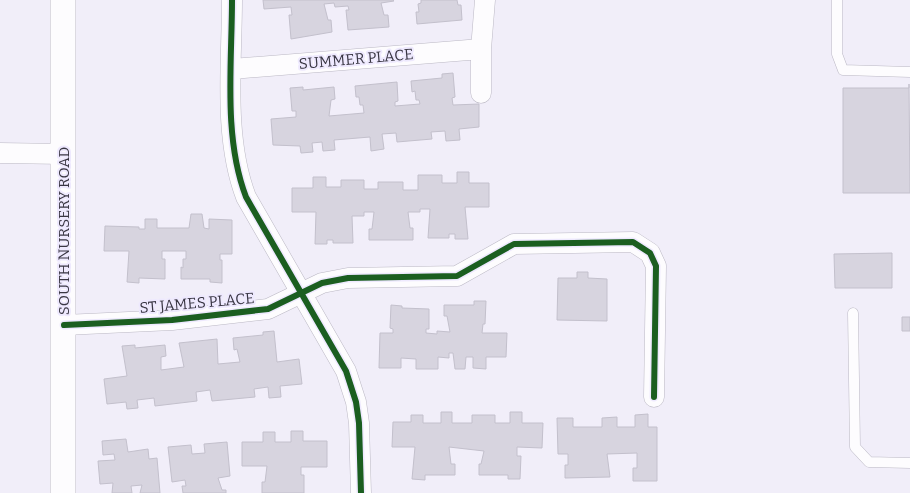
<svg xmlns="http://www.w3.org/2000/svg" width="910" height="493" viewBox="0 0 910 493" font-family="Bitter,serif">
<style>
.building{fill:#d7d4df;stroke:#c3c0cc}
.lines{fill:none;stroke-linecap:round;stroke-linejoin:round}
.service-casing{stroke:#bbb8c4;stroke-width:11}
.minor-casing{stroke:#bbb8c4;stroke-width:21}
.tertiary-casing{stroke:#bbb8c4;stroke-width:26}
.service{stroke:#fdfcfe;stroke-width:10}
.minor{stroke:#fdfcfe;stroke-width:20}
.tertiary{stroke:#fdfcfe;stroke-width:25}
.cycleway-casing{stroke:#eee9fe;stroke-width:9}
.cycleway{stroke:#1b5e20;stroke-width:6}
.labels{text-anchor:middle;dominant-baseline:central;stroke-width:4;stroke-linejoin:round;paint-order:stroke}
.street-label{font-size:15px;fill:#393643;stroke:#eee9fe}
</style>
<rect width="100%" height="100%" fill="#f1eef9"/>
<path class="building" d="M263 0H393L394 1 381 3 384 15H388L389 27 348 30 346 10H349L348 6 335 7 334 3 324 4 328 20H331L332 32 291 39 289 15H292L291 7 264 9Z
M421 0H457L458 5H461L462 20 417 24 416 12H419L418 4 421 3Z
M453 73 455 97 452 98 453 105 479 104V127L459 129 460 140 446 141 445 131 431 132 432 139 397 142 396 133 382 134 384 149 371 151 370 137 334 140 335 150 323 151 322 142 312 143 313 152 301 153 300 146 273 145 271 119 296 117V111H292L290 88 303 87V90L334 87 335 99 331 100 329 116 364 113 363 105H360L359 97H356L355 86 397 82 398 101 395 102V106L420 104 419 100H416L415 91 412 92 411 81 442 78V74Z
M909 84 910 193H843V88H909Z
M457 172H469V183H489V207H465L468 239H455V234H449V238H428L430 209H420V212H408L410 228H413V240H369V229H372L374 212H364V216H352L353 243H333V240H327V244H315L316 212H292V188H313V177H326V187H341V180H364V189H378V182H403V190H418V175H442V183H457Z
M191 214H202L204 228 209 229V219L232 220V254H220V260H222V283L210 282V279H181V267L183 268V259H186V251H162V259H165V279L139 278V283L127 282 129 251H104L105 226 139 227V229H145V219H157V228H189Z
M892 253V288H835L834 254Z
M577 272H588V278L607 279V321L557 320 558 278H577Z
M474 301H486L485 324H483L482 333H507L506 357H486V369L473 368V357H466L465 369H455L453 353H449V358L438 357V369H416V359L401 358V368H379L380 333H393V329L390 328 391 305 402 306V308L429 309V329H426V333L437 334V331L450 332 447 316H444V305H474Z
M902 317H910V331H902Z
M274 331 277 362 299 359 302 384 280 386 281 397 269 398 268 387 254 389 255 397 212 401 210 390 196 392 197 401 155 406 154 398 137 400 138 408 127 409 126 402 107 404 104 379 127 376 122 346 135 345V348L165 345 166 356 161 357V370L184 367 179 343 217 339 218 364 240 362 237 349 234 350 233 338 263 335V332Z
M441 412H452V423H472V415H495V423H510V412H522V423H543L542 448 517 447V456H521L520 479H508V475H479V464H481L484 451 449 447 451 464H455V475H425V480L412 479 415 447H392L393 422H411V415H423V423H441Z
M648 414V427H657V481H633V468H637V453L607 454 610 477 565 478V465H568V454H558L557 418H573V427H602V418L617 417V427H635V415Z
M291 431H303V441H327V467H301V475H304V493H262V482H265L267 466H242V442H263V432H275V442H291Z
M126 439 128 452 148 449 149 459 157 458 160 493H140L142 485 131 486 132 493H112L113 483 100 484 98 461 115 460 114 454 103 455 102 441Z
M227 442 230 476 218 478 222 490H226V493H183L182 486H186L185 480 172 482 168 447 191 445 192 454 205 453 204 444Z"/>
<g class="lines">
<g class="service-casing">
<path id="service" d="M837 0V54L843 70 910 72
M853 313 855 447 869 462 910 463"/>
</g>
<g class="minor-casing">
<path id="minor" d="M232 0C232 63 223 137 246 197L346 371 356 402 359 423 361 493
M232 69 481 49
M481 93V49L485 0
M0 153 64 154
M64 325 172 320 268 309 322 283 348 278 457 276 514 244 633 242 650 253 656 266 654 397"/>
</g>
<g class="tertiary-casing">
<path id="tertiary" d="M63 493V0"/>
</g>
<use href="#service" class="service"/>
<use href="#minor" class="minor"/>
<use href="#tertiary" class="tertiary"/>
<g class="cycleway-casing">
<path id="cycleway" d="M232 0C232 63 223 137 246 197L346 371 356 402 359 423 361 493
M64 325 172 320 268 309 322 283 348 278 457 276 514 244 633 242 650 253 656 266 654 397"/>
</g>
<use href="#cycleway" class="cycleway"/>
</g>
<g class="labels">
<g class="street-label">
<text transform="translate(356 59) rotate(-5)">SUMMER PLACE</text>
<text transform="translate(64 231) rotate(-90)">SOUTH NURSERY ROAD</text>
<text transform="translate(197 303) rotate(-5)">ST JAMES PLACE</text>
</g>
</g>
</svg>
